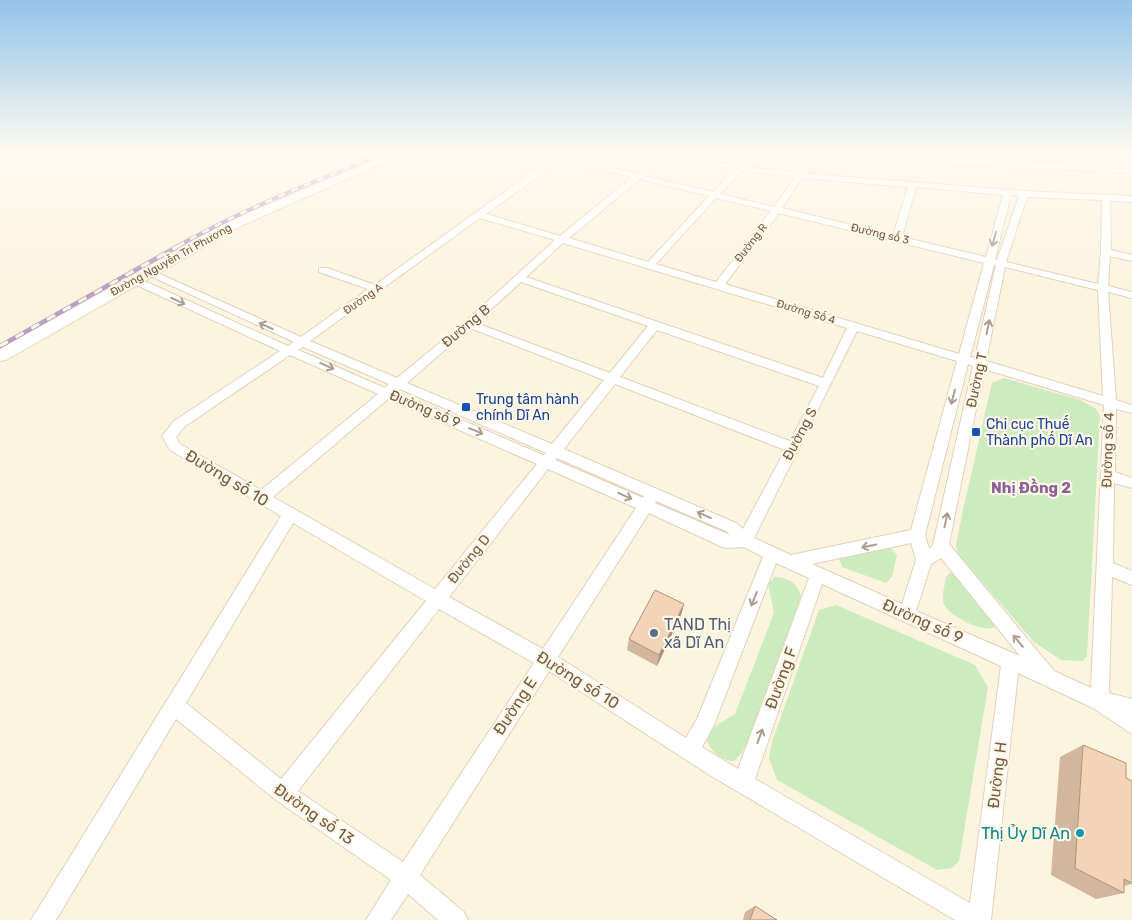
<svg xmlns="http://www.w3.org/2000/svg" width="1132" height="920" viewBox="0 0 1132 920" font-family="Rubik,sans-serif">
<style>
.green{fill:#ccebbe}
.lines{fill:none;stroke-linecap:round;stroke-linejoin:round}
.street-casing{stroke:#e2d1bb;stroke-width:2}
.secondary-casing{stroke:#e7d2b9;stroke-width:2}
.street{fill:#fff;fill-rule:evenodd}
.secondary{fill:#fff;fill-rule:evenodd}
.rail-far1-casing{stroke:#b79fc6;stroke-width:4}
.rail-casing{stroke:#b79fc6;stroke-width:4.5}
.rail-far1{stroke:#fff8e7;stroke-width:2.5;stroke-dasharray:7;stroke-linecap:butt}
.rail{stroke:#fff8e7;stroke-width:3;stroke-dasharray:9;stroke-linecap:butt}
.wall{fill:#d2b69d}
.shaded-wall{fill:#ab947f}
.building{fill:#f4d4b6;stroke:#ab947f}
.oneway{stroke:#ac9d90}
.transit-dot{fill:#1a4fb4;stroke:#fff8e7;stroke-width:2}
.service-dot{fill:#5c6f8a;stroke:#fff8e7;stroke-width:2}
.culture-dot{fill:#0f9aa8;stroke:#fff8e7;stroke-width:2}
.labels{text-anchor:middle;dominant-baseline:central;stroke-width:4.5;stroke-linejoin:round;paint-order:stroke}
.far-street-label{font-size:11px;fill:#755b46;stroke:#fff8e7}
.street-label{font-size:14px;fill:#755b46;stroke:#fff8e7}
.transit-label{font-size:14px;fill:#164399;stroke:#fff8e7;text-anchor:start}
.neighbourhood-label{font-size:15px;font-weight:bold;fill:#8b6199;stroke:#fff8e7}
.near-street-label{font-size:16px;fill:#755b46;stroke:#fff8e7}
.near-service-label{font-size:16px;fill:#4e5e75;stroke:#fff8e7;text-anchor:start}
.near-culture-label{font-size:16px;fill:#0d838f;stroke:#fff8e7;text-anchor:end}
</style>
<rect width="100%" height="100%" fill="#fdf4e0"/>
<path class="green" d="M1004 378 1080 400 1096 409 1100 416 1087 656 1083 661 1061 660 1034 642 958 554 956 545 963 510 992 383Z
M889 546 897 555 892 577 886 583 842 567 839 558 844 556Z
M950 573 958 575 994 621V627C985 634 947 615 944 604 941 596 945 585 946 577Z
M775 577C789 578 798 583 801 597L754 727 742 753 734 761C721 761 708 749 706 737L712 728 735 714 774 613 768 584Z
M836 605 975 665 988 687 959 861 952 868 937 870 777 780 769 758 772 742 819 610Z"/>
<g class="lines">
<g class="street-casing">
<path id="street" d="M664 152H672L739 166 800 173 1024 191 1132 196V202L1110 201 1111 250 1132 255V261L1110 256 1108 286 1132 292V298L1108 292 1116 400 1132 405V413L1116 409 1115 472 1132 478V488L1114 483 1113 563 1132 571V585L1112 577 1109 693 1132 699V734L1093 708 1018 673 991 920H955L708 774 549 671 420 875 464 912 468 920H438L408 894 391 920H366L391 880 276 800 176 719 56 920H31L281 516 170 450 162 436 174 421 280 351 130 282V278H138L288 346 294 342 144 273 149 270 153 271 301 337 368 289 319 272V268H327L375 285 553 157 561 156 637 174ZM668 156 734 169 713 192 644 176ZM561 160 632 177 560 236 486 214ZM741 171 795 177 774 207 720 194ZM802 178 908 187 893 235 782 208ZM640 179 709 196 648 262 569 238ZM916 187 1003 195 986 257 902 237ZM1011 195 1019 196 997 260 995 259ZM1027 197 1102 200 1101 252 1098 284 1006 262ZM716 198 771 211 716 282 656 264ZM779 213 984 263 959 354 725 284ZM480 218 555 240 465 322 397 378 310 341ZM563 243 847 328 823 378 526 277ZM994 265H996L975 358 970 357ZM1005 267 1098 290 1103 396 986 361ZM521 282 648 326 610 373 476 323ZM470 328 604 380 552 444 407 383ZM657 330 819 386 790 441 620 377ZM857 331 957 361 911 530 791 555 754 538ZM303 347 389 384 385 388 298 350ZM290 355 378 394 261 490 180 444 176 437 184 427ZM968 364 973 366 933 545 929 549 925 535ZM984 369 1104 405 1091 688 1054 671 949 544ZM615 384 785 450 743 529 736 523 564 449ZM400 389 546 453 543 455 396 392ZM388 399 537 464 435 589 273 497ZM557 458 644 496 643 498 555 460ZM548 469 636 508 543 649 449 597ZM656 501 726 531 730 535 655 503ZM649 513 722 547 727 548 744 547 763 557 697 719 686 738 558 657ZM293 523 426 601 281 779 186 703ZM911 543 916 560 902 604 812 564ZM941 558 1020 656 916 611 931 564ZM776 563 809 578 738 769 702 747 714 725ZM822 584 1001 666 970 903 755 779ZM439 609 534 663 403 862 298 791Z
M895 152H903L910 158 903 160Z
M976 152H984L993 163 992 165H986Z"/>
</g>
<g class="secondary-casing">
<path id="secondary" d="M394 152H408L243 225 6 360 0 361V349L233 219Z
M837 152H876L929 157 1132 167V173L929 163 842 155Z"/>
</g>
<use href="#street" class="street"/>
<use href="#secondary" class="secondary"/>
<g class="rail-far1-casing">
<path id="rail-far1" d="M178 246C245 208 316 181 387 152"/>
</g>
<g class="rail-casing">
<path id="rail" d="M0 346 180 245"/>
</g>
<use href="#rail-far1" class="rail-far1"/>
<use href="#rail" class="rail"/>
</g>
<path class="wall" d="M684 604 681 615 657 666 627 650 629 639Z
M1083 745 1126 778 1132 781V884L1124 886V893L1096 899 1051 875 1060 757Z
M755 906 777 920H743L745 912Z"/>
<path class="shaded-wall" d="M684 604 681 615 657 666 659 655Z"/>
<path class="building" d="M655 590 684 604 659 655 629 639Z
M1083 745 1126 763V778L1132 781V883L1124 879V893L1075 868Z
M755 906 777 920H750Z"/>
<defs><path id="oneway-shaft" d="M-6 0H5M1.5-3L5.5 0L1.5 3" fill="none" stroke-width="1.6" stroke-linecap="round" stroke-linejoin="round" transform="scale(1.25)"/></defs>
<g class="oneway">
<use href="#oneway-shaft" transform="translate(994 239) rotate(106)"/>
<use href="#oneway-shaft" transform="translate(178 301) rotate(25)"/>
<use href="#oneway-shaft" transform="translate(266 326) rotate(-156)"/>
<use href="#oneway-shaft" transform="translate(988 327) rotate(-78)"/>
<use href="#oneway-shaft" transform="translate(327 366) rotate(24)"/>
<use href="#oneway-shaft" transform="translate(953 397) rotate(105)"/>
<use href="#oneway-shaft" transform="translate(476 431) rotate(23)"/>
<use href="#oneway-shaft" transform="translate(625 496) rotate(24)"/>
<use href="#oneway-shaft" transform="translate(704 515) rotate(-156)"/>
<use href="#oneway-shaft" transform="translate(946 520) rotate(-78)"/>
<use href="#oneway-shaft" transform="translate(869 546) rotate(168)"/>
<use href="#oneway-shaft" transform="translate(754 599) rotate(112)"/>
<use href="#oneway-shaft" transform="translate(1018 641) rotate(-130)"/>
<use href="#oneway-shaft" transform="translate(760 736) rotate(-70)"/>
</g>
<linearGradient id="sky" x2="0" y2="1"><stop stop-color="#93c4e8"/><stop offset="0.54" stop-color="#fefaf1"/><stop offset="1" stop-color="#fefaf1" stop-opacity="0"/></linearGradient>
<rect width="1132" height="281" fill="url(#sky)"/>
<g class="transit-dot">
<rect x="461" y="402" width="10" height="10" rx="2.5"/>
<rect x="971" y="427" width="10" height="10" rx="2.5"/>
</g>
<circle class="service-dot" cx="654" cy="633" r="5"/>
<circle class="culture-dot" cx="1080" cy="833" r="5"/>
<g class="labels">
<g class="far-street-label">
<text transform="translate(880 234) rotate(13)">Đường số 3</text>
<text transform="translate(751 243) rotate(-52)">Đường R</text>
<text transform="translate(171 260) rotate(-29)">Đường Nguyễn Tri Phương</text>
<text transform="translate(363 299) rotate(-35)">Đường A</text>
<text transform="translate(806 312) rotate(17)">Đường Số 4</text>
</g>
<g class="street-label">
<text transform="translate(466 326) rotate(-40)">Đường B</text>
<text transform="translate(977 380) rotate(-78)">Đường T</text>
<text transform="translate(425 409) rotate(23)">Đường số 9</text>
<text transform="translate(800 434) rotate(-62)">Đường S</text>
<text transform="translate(1108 450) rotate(-88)">Đường số 4</text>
<text transform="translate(469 559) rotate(-51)">Đường D</text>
</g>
<g class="transit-label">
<text x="476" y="399">Trung tâm hành<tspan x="476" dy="16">chính Dĩ An</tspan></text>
<text x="986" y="424">Chi cục Thuế<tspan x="986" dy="16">Thành phố Dĩ An</tspan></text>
</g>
<g class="neighbourhood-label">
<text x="1031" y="488">Nhị Đồng 2</text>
</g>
<g class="near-street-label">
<text transform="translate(227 478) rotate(31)">Đường số 10</text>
<text transform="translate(923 621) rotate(24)">Đường số 9</text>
<text transform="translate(781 678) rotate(-70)">Đường F</text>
<text transform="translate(578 680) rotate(32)">Đường số 10</text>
<text transform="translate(515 706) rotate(-57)">Đường E</text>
<text transform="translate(997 775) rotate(-83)">Đường H</text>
<text transform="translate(314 814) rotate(35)">Đường số 13</text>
</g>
<g class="near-service-label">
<text x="664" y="624">TAND Thị<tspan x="664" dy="18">xã Dĩ An</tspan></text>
</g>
<g class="near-culture-label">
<text x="1070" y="833">Thị Ủy Dĩ An</text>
</g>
</g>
</svg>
